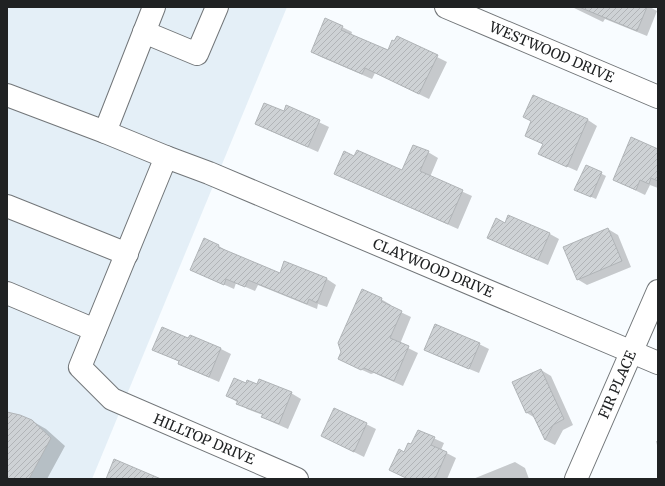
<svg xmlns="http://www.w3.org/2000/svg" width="665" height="486" viewBox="0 0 665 486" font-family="Merriweather,serif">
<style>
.built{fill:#e4eff7}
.shadow{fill:#0003}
.building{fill:url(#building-hatch);stroke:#b0b4b7}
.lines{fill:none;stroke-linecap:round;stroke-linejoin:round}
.minor-casing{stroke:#727679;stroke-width:24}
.minor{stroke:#fff;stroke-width:22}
.labels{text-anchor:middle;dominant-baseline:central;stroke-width:3;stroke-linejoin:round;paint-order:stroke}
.street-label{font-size:14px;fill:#202223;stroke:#fff}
</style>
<defs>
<pattern id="building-hatch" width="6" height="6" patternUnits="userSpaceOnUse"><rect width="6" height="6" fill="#ced2d5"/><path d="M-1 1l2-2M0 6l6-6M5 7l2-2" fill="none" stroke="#b1b4b7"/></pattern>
</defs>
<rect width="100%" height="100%" fill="#f8fcff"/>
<path class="built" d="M7 7H287L92 479H7Z"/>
<path class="shadow" d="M572 7H650L657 11 647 36 605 19 603 22Z
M342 27 352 32 351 36 388 51 397 37 447 62 429 99 375 73 372 79 321 57 312 52Z
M533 96 588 120 597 126 577 171 539 154 543 144 526 135 532 121Z
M287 107 329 127 318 152 266 129 256 124 284 113Z
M658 150V188L650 185 645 195 614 180Z
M428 152 438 158 430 177 472 196 458 229 345 179 336 174 354 157 403 172Z
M586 166 606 176 596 199 580 192Z
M506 224 550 234 559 239 548 265 498 243 488 238Z
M608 229 618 235 631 267 587 285 577 279Z
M219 246 228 252 280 274 285 263 327 279 336 285 327 307 318 304 317 309 258 285 255 291 236 283 234 289 191 270Z
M381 299 391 305 390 307 411 317 400 344 418 353 403 386 374 373 371 374 349 364Z
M190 336 221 349 231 354 219 382 189 369 179 363 180 362 153 349 189 339Z
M479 344 489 349 479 373 435 355 425 349Z
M541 370 551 376 573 425 563 430 555 445 545 440 535 418 527 413 513 383Z
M246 384 258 385 291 393 301 399 288 429 272 422 262 417 263 415 247 409 228 396Z
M7 414 32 421 46 429 65 446 47 479H7Z
M366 424 376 429 364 457 322 436Z
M418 431 444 443 441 450 456 458 447 479H408L391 470 412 446Z
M656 441H658V449Z
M515 462 525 468 529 479H473Z"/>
<path class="building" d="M579 7H647L637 31Z
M325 18 343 26 341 30 388 50 392 40 394 41 397 36 438 55 419 94 365 68 362 74 311 52Z
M533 95 588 119 567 167 538 154 543 144 525 136 531 121 523 117Z
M264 103 284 111 286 105 320 120 308 147 255 124Z
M631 137 658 149V181L651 178 649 184 640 180 636 190 613 180Z
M413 145 429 151 420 171 463 190 448 224 334 174 344 151 354 156 357 150 402 170Z
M586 165 602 172 591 197 574 190Z
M508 215 550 233 538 260 487 238 496 218 505 223Z
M608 228 622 261 577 280 563 247Z
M204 238 219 245 218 247 280 273 284 261 327 278 317 303 309 299 307 304 248 280 245 287 226 279 224 285 190 270Z
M362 289 382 298 381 301 402 311 390 338 409 346 394 381 364 368 361 370 338 359 341 352 338 343Z
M435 324 480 343 469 369 424 350Z
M162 327 188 338 190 335 221 348 209 377 178 364 179 361 152 350Z
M541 369 564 419 553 425 545 440 531 411 526 413 512 382Z
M234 378 246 383 247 380 257 384 259 379 292 392 279 424 261 417 263 414 236 404 238 401 226 396Z
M334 408 367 423 354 452 321 436Z
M7 412 20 415 32 420 51 438 29 479H7Z
M418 430 435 437 431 445 447 452 435 479H408L389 470 399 449 404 452 408 443 411 444Z
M114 459 161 479H106Z"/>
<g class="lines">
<g class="minor-casing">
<g id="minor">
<path id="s1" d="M446 7 658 97"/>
<path d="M144 32 197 54 217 7"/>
<path d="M7 95 105 132 154 7"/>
<path d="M105 132 166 157"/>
<path d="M7 206 127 254"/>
<path d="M7 293 95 330"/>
<path id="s2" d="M297 479 112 399 80 367 166 157 209 173 658 363"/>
<path id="s3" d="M576 479 658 291"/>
</g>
</g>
<use href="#minor" class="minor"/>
</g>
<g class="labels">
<g class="street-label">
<text stroke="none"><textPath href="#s1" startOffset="115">WESTWOOD DRIVE</textPath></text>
<text stroke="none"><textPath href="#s2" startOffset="763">CLAYWOOD DRIVE</textPath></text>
<text stroke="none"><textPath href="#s3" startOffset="103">FIR PLACE</textPath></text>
<text transform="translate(204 439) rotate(23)">HILLTOP DRIVE</text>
</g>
</g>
<rect width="665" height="486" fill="none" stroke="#202223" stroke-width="16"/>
</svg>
